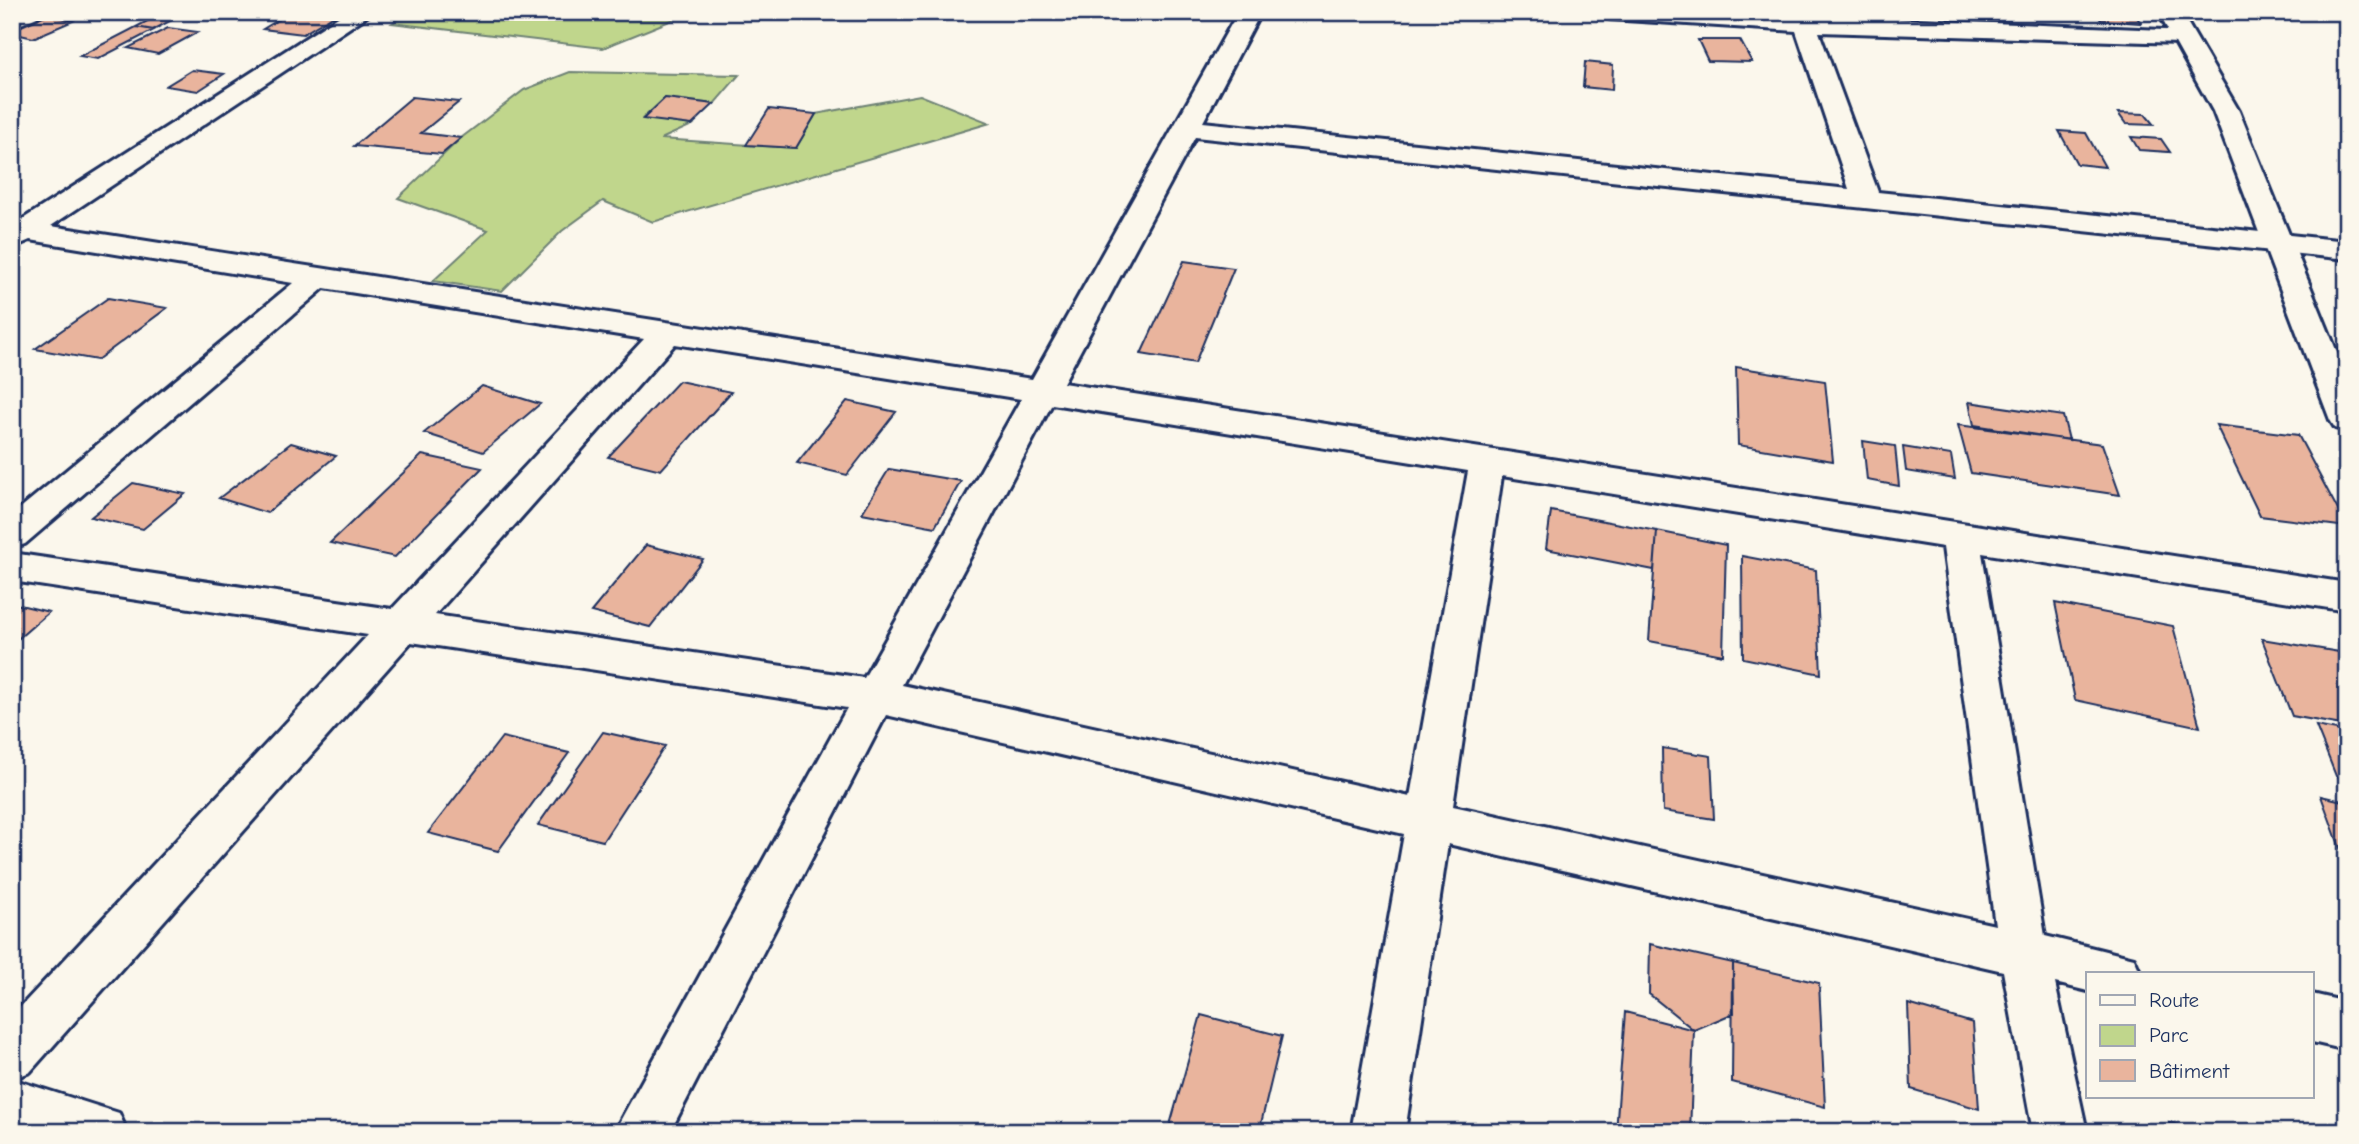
<svg xmlns="http://www.w3.org/2000/svg" width="2359" height="1144" viewBox="0 0 2359 1144" font-family="'Comic Neue',sans-serif">
<style>
.green{fill:#c0d68c;stroke:#6e8275;stroke-width:2}
.building{fill:#e9b49d;stroke:#1b2f5e;stroke-width:2}
.lines{fill:none;stroke-linecap:round;stroke-linejoin:round}
.street-casing{stroke:#1b2f5e;stroke-width:6}
.secondary-casing{stroke:#1b2f5e;stroke-width:6}
.street{fill:#fbf7ec;fill-rule:evenodd}
.secondary{fill:#fbf7ec;fill-rule:evenodd}
</style>
<rect width="100%" height="100%" fill="#fbf7ec"/>
<filter id="ink" filterUnits="userSpaceOnUse"><feTurbulence type="fractalNoise" baseFrequency=".0143" numOctaves="2"/><feDisplacementMap in="SourceGraphic" scale="14" xChannelSelector="R" yChannelSelector="G"/><feConvolveMatrix kernelMatrix="1 2 1 2 8 2 1 2 1" color-interpolation-filters="sRGB"/></filter>
<g filter="url(#ink)">
<path class="green" d="M409 12H497L504 20 530 12H552L557 18 575 12H692L603 48 392 23Z
M570 72 739 75 714 104 665 98 643 118 692 125 661 139 796 148 816 114 920 95 990 123 653 222 603 201 562 231 502 291 433 281 488 230 398 198 461 138 524 90Z"/>
<path class="building" d="M164 12H186L170 21 153 18Z
M291 12H339L303 34 263 29Z
M497 12H530L504 20Z
M2095 12H2133L2141 23 2101 20Z
M48 14 73 21 33 38 12 33V29Z
M153 18 170 21 153 30 136 27Z
M136 27 154 30 98 59 80 56Z
M168 28 198 32 158 54 128 48Z
M1698 40H1740L1752 62 1708 61Z
M1585 62 1613 65 1612 90 1583 87Z
M192 70 224 74 198 91 166 86Z
M412 97 459 102 421 133 461 138 442 154 354 146Z
M665 98 714 104 692 125 643 119Z
M769 109 816 114 796 148 746 145Z
M2118 113 2145 114 2154 125 2126 124Z
M2059 131 2086 133 2105 167 2077 164Z
M2131 137 2161 139 2170 152 2139 150Z
M1184 261 1234 268 1195 363 1141 354Z
M108 298 167 308 97 360 35 349Z
M1736 367 1825 381 1833 461 1738 445Z
M679 381 731 392 661 470 608 457Z
M482 386 540 404 483 452 424 433Z
M847 401 896 412 847 475 797 463Z
M1969 402 2063 416 2069 440 1974 425Z
M1958 425 2102 444 2120 495 1971 473Z
M2216 425 2298 435 2347 527 2260 516Z
M1863 441 1895 446 1899 486 1867 480Z
M291 443 336 456 267 513 219 498Z
M1903 447 1951 455 1955 479 1906 471Z
M422 455 482 468 395 557 330 543Z
M889 469 961 481 935 527 862 513Z
M133 483 185 494 143 529 91 517Z
M1551 511 1657 531 1654 570 1546 549Z
M1657 531 1726 545 1723 655 1649 641Z
M646 545 703 559 650 627 591 612Z
M1742 556 1816 570 1821 674 1743 658Z
M12 603 49 612 12 644Z
M2055 603 2173 626 2200 727 2075 700Z
M2262 639 2339 652 2347 669V726L2292 716Z
M2316 726 2347 732V778L2336 776Z
M603 732 665 746 603 841 538 825Z
M502 737 569 753 498 851 428 833Z
M1662 748 1711 756 1714 819 1663 811Z
M2321 796 2347 802V867Z
M1650 944 1733 963 1734 1013 1694 1030 1649 994Z
M1733 963 1819 983 1825 1107 1732 1082Z
M1908 1004 1973 1023 1979 1109 1911 1089Z
M1625 1012 1694 1030 1690 1132H1616Z
M1201 1015 1282 1036 1259 1132H1168Z
M2169 1122 2204 1132H2171Z"/>
<g class="lines">
<g class="street-casing">
<path id="street" d="M12 12H40L37 17 12 28Z
M346 12H373L51 226 1032 379 1238 12H1261L1203 122 1849 189 1796 31 1610 19 1599 12H1718L2188 31 2192 36 2188 41 2180 43 1819 32 1878 192 2347 241V259L1195 137 1063 383 2347 583V611L1982 553 2045 936 2134 958 2141 974H2088V991L2055 983 2087 1132H2033L2003 971 1448 844 1405 1132H1351L1404 834 886 715 670 1132H614L847 708 411 642 30 1072 12 1079V1016L368 635 12 581V553L392 609 644 339 324 288 25 544 12 548V515L293 283 30 240 14 247 12 226ZM675 344 1021 399 864 678 435 615ZM1052 404 1468 471 1410 797 902 685ZM1502 476 1943 547 1995 925 1453 806Z
M2312 994 2347 1002V1050L2312 1042Z
M12 1079 119 1113 127 1132H12Z"/>
</g>
<g class="secondary-casing">
<path id="secondary" d="M2158 12H2181L2239 111 2347 377V431L2335 428 2330 420 2213 111Z"/>
</g>
<use href="#street" class="street"/>
<use href="#secondary" class="secondary"/>
</g>
</g>
<rect width="2359" height="1144" fill="none" stroke="#fbf7ec" stroke-width="42"/>
<rect x="21" y="21" width="2317" height="1102" fill="none" stroke="#1b2f5e" stroke-width="2.5" filter="url(#ink)"/>
<rect x="2086" y="972" width="228" height="126" fill="#fbf7ec" stroke="#a1a7b3" stroke-width="2"/>
<rect x="2100" y="995" width="35" height="10" fill="#fbf7ec" stroke="#a1a7b3" stroke-width="2"/>
<text x="2149" y="1007" font-size="21" fill="#1b2f5e">Route</text>
<rect x="2100" y="1025" width="35" height="21" fill="#c0d68c" stroke="#a1a7b3" stroke-width="2"/>
<text x="2149" y="1042" font-size="21" fill="#1b2f5e">Parc</text>
<rect x="2100" y="1060" width="35" height="21" fill="#e9b49d" stroke="#a1a7b3" stroke-width="2"/>
<text x="2149" y="1078" font-size="21" fill="#1b2f5e">Bâtiment</text>
</svg>
